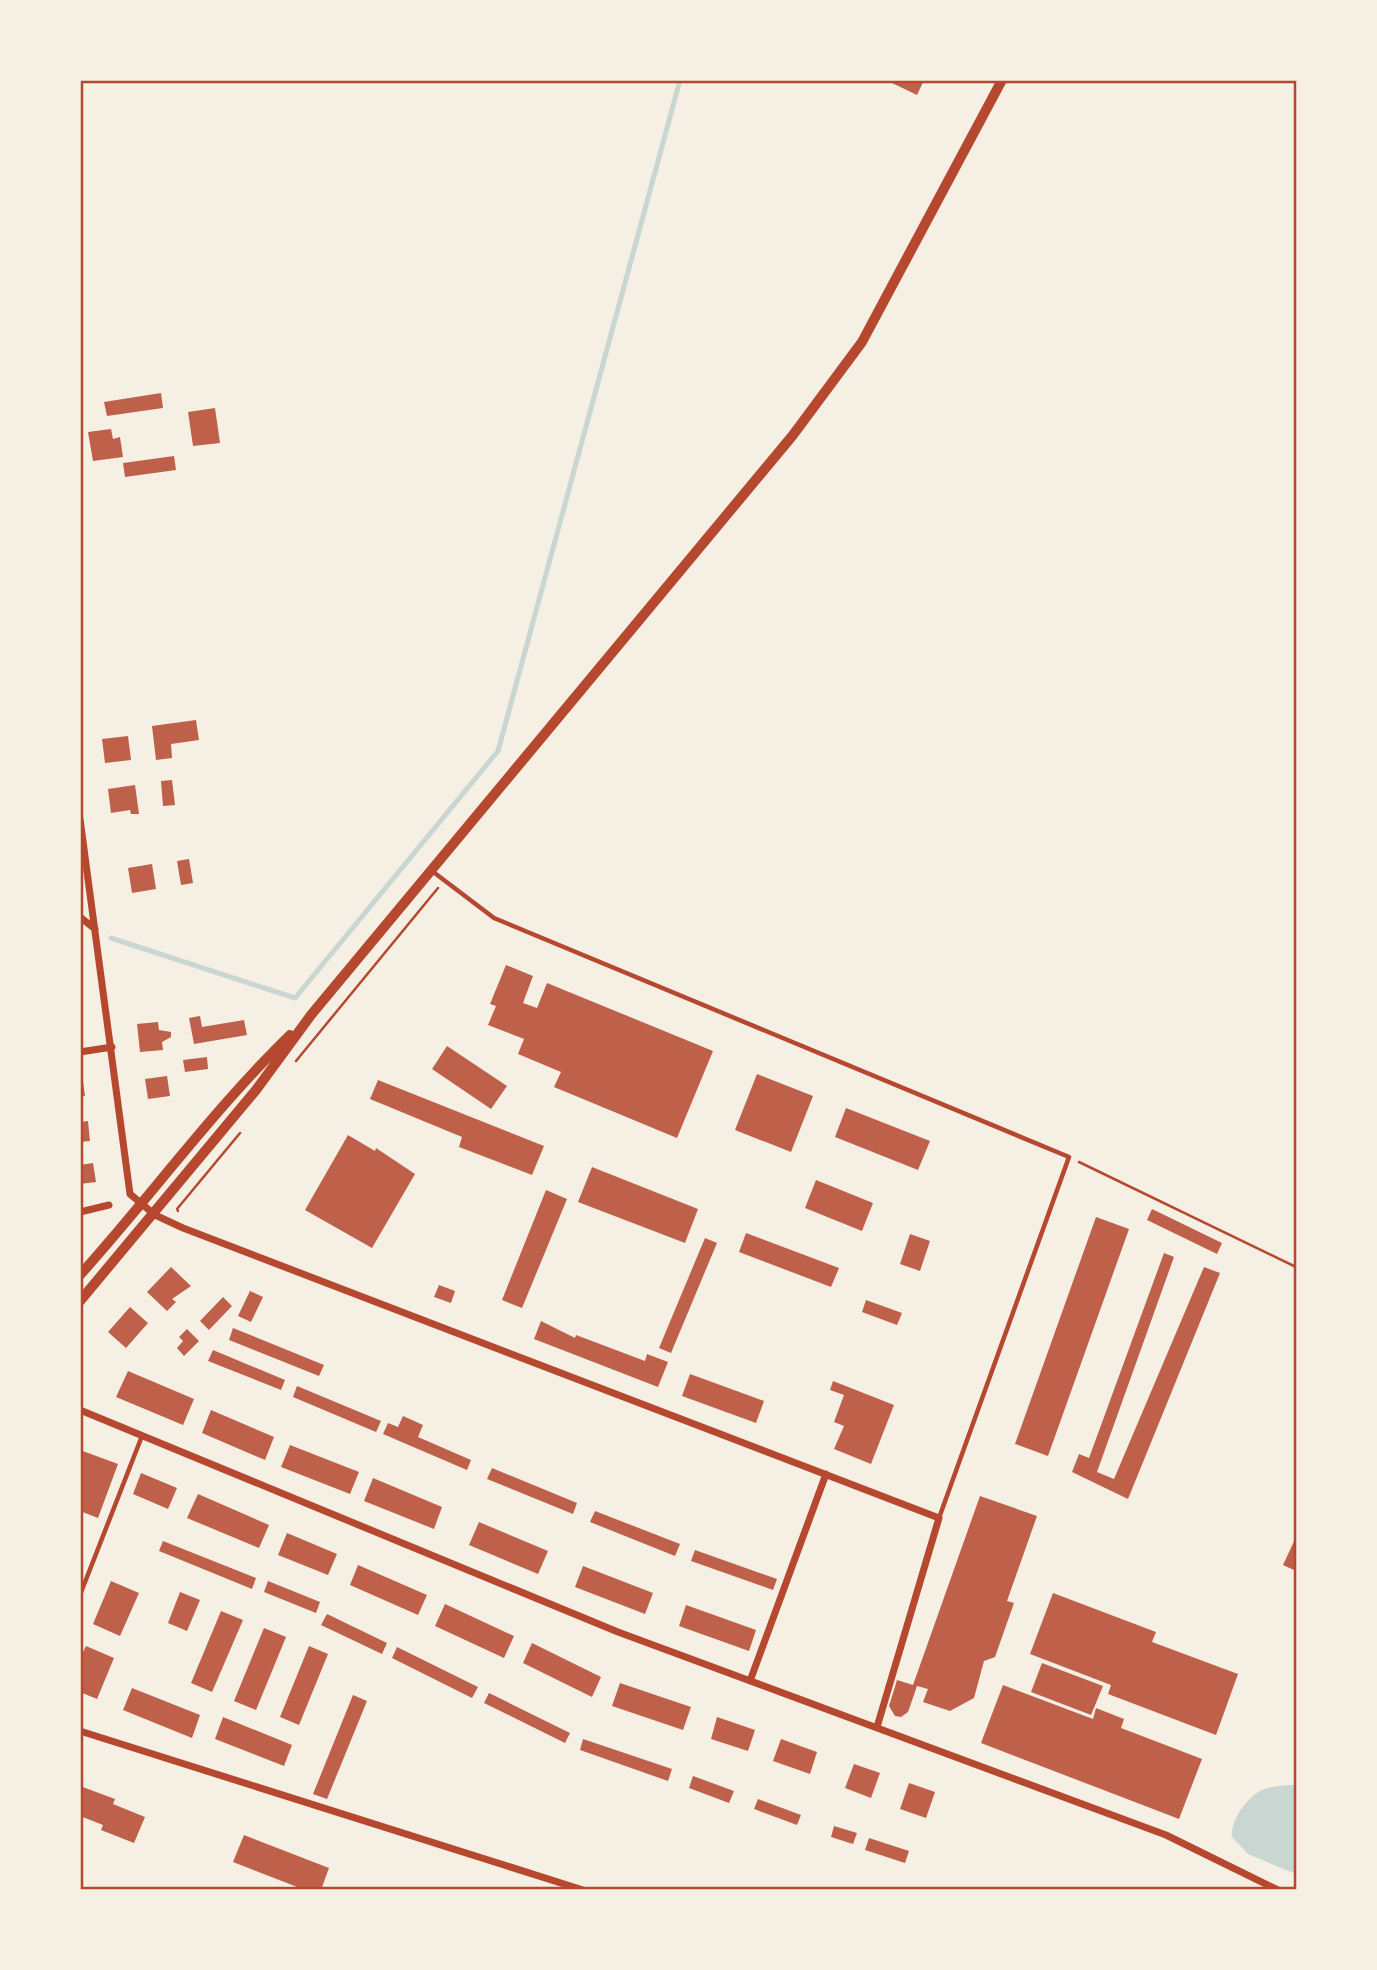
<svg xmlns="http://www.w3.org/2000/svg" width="1377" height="1970" viewBox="0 0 1377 1970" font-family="'Work Sans',sans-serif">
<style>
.water{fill:#c9d6d2}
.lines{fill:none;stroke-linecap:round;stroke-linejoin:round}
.stream{stroke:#c9d6d2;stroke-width:5}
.building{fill:#bf614a}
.path{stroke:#b5482f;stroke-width:2.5}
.service{stroke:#b5482f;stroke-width:4.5}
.minor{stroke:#b5482f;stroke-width:7}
.tertiary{stroke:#b5482f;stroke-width:10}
.neatline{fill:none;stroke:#b5482f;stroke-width:2.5}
</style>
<rect width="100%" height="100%" fill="#f6efe4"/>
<path class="water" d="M1296 1785V1874L1248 1854 1232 1837C1230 1821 1247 1797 1262 1790 1272 1786 1286 1785 1296 1785Z"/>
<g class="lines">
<path class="stream" d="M111 938 295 998 498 751 680 80"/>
</g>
<path class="building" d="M893 80H924L917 95 892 83Z
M161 393 163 408 107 416 104 402Z
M215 408 220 443 193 446 188 412Z
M111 429 113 439 120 437 123 457 93 461 88 432Z
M174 456 176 470 125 477 123 463Z
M196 720 199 740 171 744 172 758 156 760 152 726Z
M128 736 131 760 105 763 102 739Z
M172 780 175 805 163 806 161 781Z
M135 785 139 814H131L130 810 111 813 108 789Z
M189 859 193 883 181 885 177 861Z
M152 864 156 889 132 893 128 868Z
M506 965 533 976 523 1003 537 1008 547 983 713 1051 677 1138 554 1087 561 1072 518 1054 524 1039 488 1025 496 1006 490 1004Z
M200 1016 202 1027 244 1020 247 1035 194 1044 189 1018Z
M158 1022 159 1030 171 1032V1037L162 1042 163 1050 140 1052 137 1024Z
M447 1046 507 1086 491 1109 432 1069Z
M207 1057 208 1069 185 1072 183 1060Z
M80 1074H82L85 1096H80Z
M757 1074 813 1096 791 1152 735 1130Z
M167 1076 170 1096 148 1099 145 1079Z
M378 1080 544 1146 532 1175 459 1147 462 1137 370 1099Z
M846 1108 930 1141 918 1170 835 1137Z
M88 1121 90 1141 80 1142V1122Z
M348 1135 375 1151 376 1148 415 1174 372 1248 305 1210Z
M93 1163 96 1182 80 1184V1165Z
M592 1167 698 1209 685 1243 578 1202Z
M816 1180 873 1203 862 1231 805 1208Z
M546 1190 567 1199 522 1308 502 1300Z
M1152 1209 1222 1243 1217 1254 1147 1220Z
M1096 1217 1129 1229 1048 1456 1015 1444Z
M746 1233 839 1268 831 1287 739 1252Z
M910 1234 930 1241 920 1271 900 1264Z
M705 1238 717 1243 671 1353 659 1348Z
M1164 1253 1174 1257 1097 1472 1114 1479 1204 1267 1220 1273 1128 1499 1072 1472 1079 1454 1089 1458Z
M171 1267 191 1286 172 1299 176 1302 167 1311 147 1292Z
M439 1285 455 1291 451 1303 434 1297Z
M250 1291 263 1297 251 1322 238 1316Z
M223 1297 232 1306 209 1330 200 1321Z
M866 1300 902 1313 897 1325 862 1312Z
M130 1307 148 1323 126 1348 108 1332Z
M541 1321 575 1338 576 1335 645 1361 647 1354 668 1362 658 1387 534 1339Z
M233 1328 324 1365 319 1376 229 1340Z
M187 1329 199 1341 184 1356 177 1348 183 1341 179 1337Z
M213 1350 285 1380 281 1390 208 1361Z
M128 1371 194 1399 183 1425 116 1397Z
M690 1374 764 1401 756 1423 682 1396Z
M833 1381 894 1405 871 1464 834 1449 844 1426 834 1422 844 1395 830 1390Z
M297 1386 381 1421 376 1432 293 1397Z
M211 1410 274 1437 265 1460 202 1433Z
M403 1416 423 1425 418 1437 471 1460 467 1470 383 1434 388 1423 398 1427Z
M290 1445 359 1472 350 1494 281 1467Z
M80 1450 118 1464 98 1518 80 1511 83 1480 80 1479Z
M492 1468 577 1503 573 1514 487 1479Z
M141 1473 177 1488 168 1509 133 1494Z
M373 1478 442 1507 434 1529 364 1501Z
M198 1494 269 1525 259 1548 187 1518Z
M980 1496 1037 1516 1007 1601 1014 1603 995 1657 984 1661 974 1698 950 1711 923 1702 928 1689 917 1686 908 1712 901 1717 895 1716 889 1706 897 1680 913 1685Z
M595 1511 680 1544 675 1556 590 1522Z
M479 1522 548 1551 538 1574 469 1545Z
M287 1533 337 1554 328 1575 278 1555Z
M1296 1537V1564L1294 1570 1283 1565Z
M163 1541 256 1578 252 1589 159 1551Z
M695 1550 777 1579 773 1590 691 1561Z
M358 1565 427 1595 418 1615 350 1585Z
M583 1566 653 1593 645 1614 575 1587Z
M111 1581 139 1593 120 1636 93 1624Z
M268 1581 320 1602 316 1613 264 1592Z
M180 1592 200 1600 187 1631 168 1623Z
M1053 1593 1156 1632 1152 1642 1238 1674 1216 1735 1108 1694 1111 1685 1030 1654Z
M445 1604 514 1636 504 1658 435 1626Z
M686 1605 756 1630 749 1651 679 1626Z
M221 1611 243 1620 212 1692 191 1683Z
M327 1614 387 1643 382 1654 321 1625Z
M264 1628 286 1637 256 1710 234 1701Z
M532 1643 601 1677 592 1697 523 1663Z
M86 1646 114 1658 97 1699 80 1692V1658Z
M309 1646 328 1654 299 1725 280 1717Z
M397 1647 478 1687 472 1698 392 1658Z
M1042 1663 1103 1686 1091 1715 1031 1692Z
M620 1683 691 1707 683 1730 612 1706Z
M1003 1685 1093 1719 1096 1708 1124 1719 1121 1728 1202 1759 1179 1819 981 1743Z
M132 1688 200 1715 192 1738 123 1710Z
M489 1693 570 1733 565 1743 484 1703Z
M353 1695 367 1701 327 1799 313 1794Z
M223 1717 292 1745 284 1766 215 1739Z
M717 1717 755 1730 748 1751 711 1739Z
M583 1739 672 1769 668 1781 580 1750Z
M781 1739 817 1752 810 1774 773 1761Z
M854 1764 880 1773 871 1798 845 1788Z
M693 1776 734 1791 729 1803 689 1788Z
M909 1783 935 1792 926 1818 900 1809Z
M80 1786 115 1799 113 1804 145 1817 134 1843 101 1830 103 1825 80 1816Z
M758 1799 801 1815 797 1825 754 1809Z
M834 1826 857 1833 853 1844 831 1837Z
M244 1835 329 1868 321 1890H305L233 1862Z
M869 1838 909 1851 905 1863 865 1850Z"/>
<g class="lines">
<path class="path" d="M296 1061 438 888
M1079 1162 1296 1267
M178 1211 177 1209 240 1133"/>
<path class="service" d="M432 871 494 918 1069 1157 939 1518
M80 1595 142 1436"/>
<path class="minor" d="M80 819 130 1194 155 1215 183 1228 939 1518 877 1727
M80 917 95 929
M80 1052 112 1047
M80 1212 109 1205
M80 1410 618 1632 1166 1835 1278 1890
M750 1681 826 1474
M80 1731 583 1890"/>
<path class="tertiary" d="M80 1275C151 1196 214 1109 290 1035
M80 1301 256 1090 311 1015 793 435 862 342 1002 80"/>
</g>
<rect width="1377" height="1970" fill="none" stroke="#f6efe4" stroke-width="164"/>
<rect x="82" y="82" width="1213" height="1806" class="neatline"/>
</svg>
